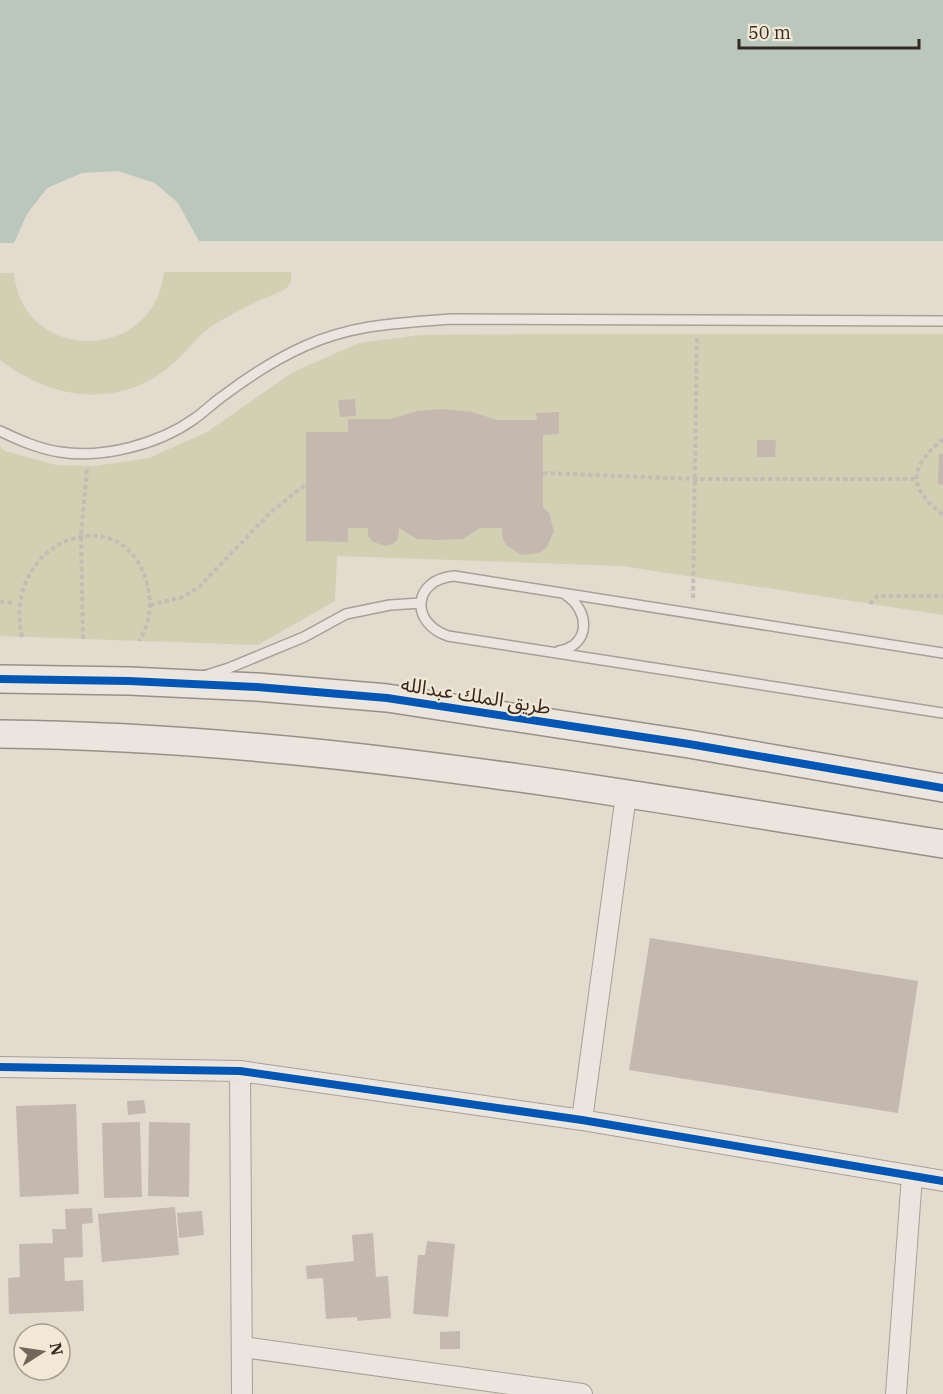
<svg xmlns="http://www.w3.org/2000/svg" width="943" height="1394" viewBox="0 0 943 1394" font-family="'IBM Plex Serif','Noto Sans Arabic',serif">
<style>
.green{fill:#d2d0b2}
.water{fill:#b9c7bd}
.building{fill:#c5b9af}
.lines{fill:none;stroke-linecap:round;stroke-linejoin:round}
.lane-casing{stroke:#a7a097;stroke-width:12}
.street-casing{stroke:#a7a097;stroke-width:22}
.secondary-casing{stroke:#979086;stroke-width:30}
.path{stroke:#c3bdb6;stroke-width:4;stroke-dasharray:4.5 3;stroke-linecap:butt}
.lane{stroke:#eae6df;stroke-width:9}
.street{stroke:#eae6df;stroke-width:20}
.secondary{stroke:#eae6df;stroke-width:27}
.cycleway-casing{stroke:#f2e8d5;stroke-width:11}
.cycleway{stroke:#0057b8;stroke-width:8}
.labels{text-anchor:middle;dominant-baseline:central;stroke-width:4.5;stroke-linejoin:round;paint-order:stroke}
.street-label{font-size:20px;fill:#352920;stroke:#f2e8d5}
</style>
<rect width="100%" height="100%" fill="#e2dbce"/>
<path class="green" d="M164 272H291V282L286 289C260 300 235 311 212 326 196 337 184 355 169 367 116 410 51 399 0 360V273H14C22 364 154 364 164 272Z
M530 334H943V615L622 566 337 556 335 601 258 645 0 636V447L5 451 56 465 94 466 149 458 207 432 293 372 359 343 421 335Z"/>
<path class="water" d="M0 0H943V241H199L178 203 155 183 118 171 82 173 47 188 27 214 14 243H0Z"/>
<path class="building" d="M355 399 356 416 340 417 338 400Z
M443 409 472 412 497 420H537L536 413 559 412V434L543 435V507L549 513 554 531 547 547 539 553 521 555 506 545 502 536V528H480L463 539 438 540 417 539 399 528 398 539 393 544 386 546 373 542 368 536V528H348V542L306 541V432H348V419H391L417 411Z
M757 440H776L775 457H757Z
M939 454H943V485L938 484Z
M650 938 918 981 898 1113 629 1070Z
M144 1100 146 1113 128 1115 127 1101Z
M76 1104 79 1194 20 1197 16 1106Z
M140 1122 142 1197 104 1198 102 1123Z
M149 1122 190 1123 189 1197 148 1196Z
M175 1207 179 1255 102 1262 98 1214Z
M92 1208 93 1223 82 1224 83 1257 64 1258 65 1281 83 1280 84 1311 9 1314 8 1278 20 1277 19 1244 53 1243 52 1229H66L65 1209Z
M202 1211 204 1235 179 1238 177 1213Z
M373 1233 376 1277 388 1276 391 1318 357 1321V1317L326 1319 323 1278 307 1279 306 1266 354 1261 352 1235Z
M427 1241 455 1244 448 1317 413 1314 418 1255H425Z
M460 1331V1349H440V1332Z"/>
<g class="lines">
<g class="lane-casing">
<path id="lane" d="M0 431C19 440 39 449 60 452 103 459 159 444 194 419 204 412 213 403 223 396 248 377 276 359 305 346 354 324 399 323 452 319L943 321
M559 651C591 645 590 611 566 595
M943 653 454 576C412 580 410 623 448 636L943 713
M207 675 229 668 304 637 346 614 390 605 421 603"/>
</g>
<g class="street-casing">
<path id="street" d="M0 1067 240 1071 582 1120 943 1181
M240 1071 242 1394
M582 1120 626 795
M243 1347 582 1394
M896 1394 912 1176"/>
</g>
<g class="secondary-casing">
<path id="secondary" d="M0 679 129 681 257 687 387 698 689 744 943 788
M0 734C317 737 631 795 943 844"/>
</g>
<path class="path" d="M943 439C909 468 907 486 943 515
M543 473 695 479H915
M693 598 697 336
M0 602 14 603
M870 604 877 596H943
M150 605 183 597 199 587 270 513 306 484
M22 637C0 538 128 493 148 588 152 607 149 625 139 641
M83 639 81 535 87 469"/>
<use href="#lane" class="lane"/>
<use href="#street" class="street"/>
<use href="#secondary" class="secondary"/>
<g class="cycleway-casing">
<path id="cycleway" d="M0 679 129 681 257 687 387 698 689 744 943 788
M0 1067 240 1071 582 1120 943 1181"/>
</g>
<use href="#cycleway" class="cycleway"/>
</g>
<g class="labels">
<g class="street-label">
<text transform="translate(476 695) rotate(9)">طريق الملك عبدالله</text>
</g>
</g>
<g transform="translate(42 1352) rotate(78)"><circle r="28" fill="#f2e8d5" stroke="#a69c8d" stroke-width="1.5"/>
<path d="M0-4.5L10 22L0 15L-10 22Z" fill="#72675d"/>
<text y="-9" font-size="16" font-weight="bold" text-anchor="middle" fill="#352920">N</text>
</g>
<path d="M739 39v9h180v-9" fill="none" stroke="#352920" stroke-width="3"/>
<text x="748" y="39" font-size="18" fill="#352920" stroke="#f2e8d5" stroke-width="4.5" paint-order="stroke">50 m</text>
</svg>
